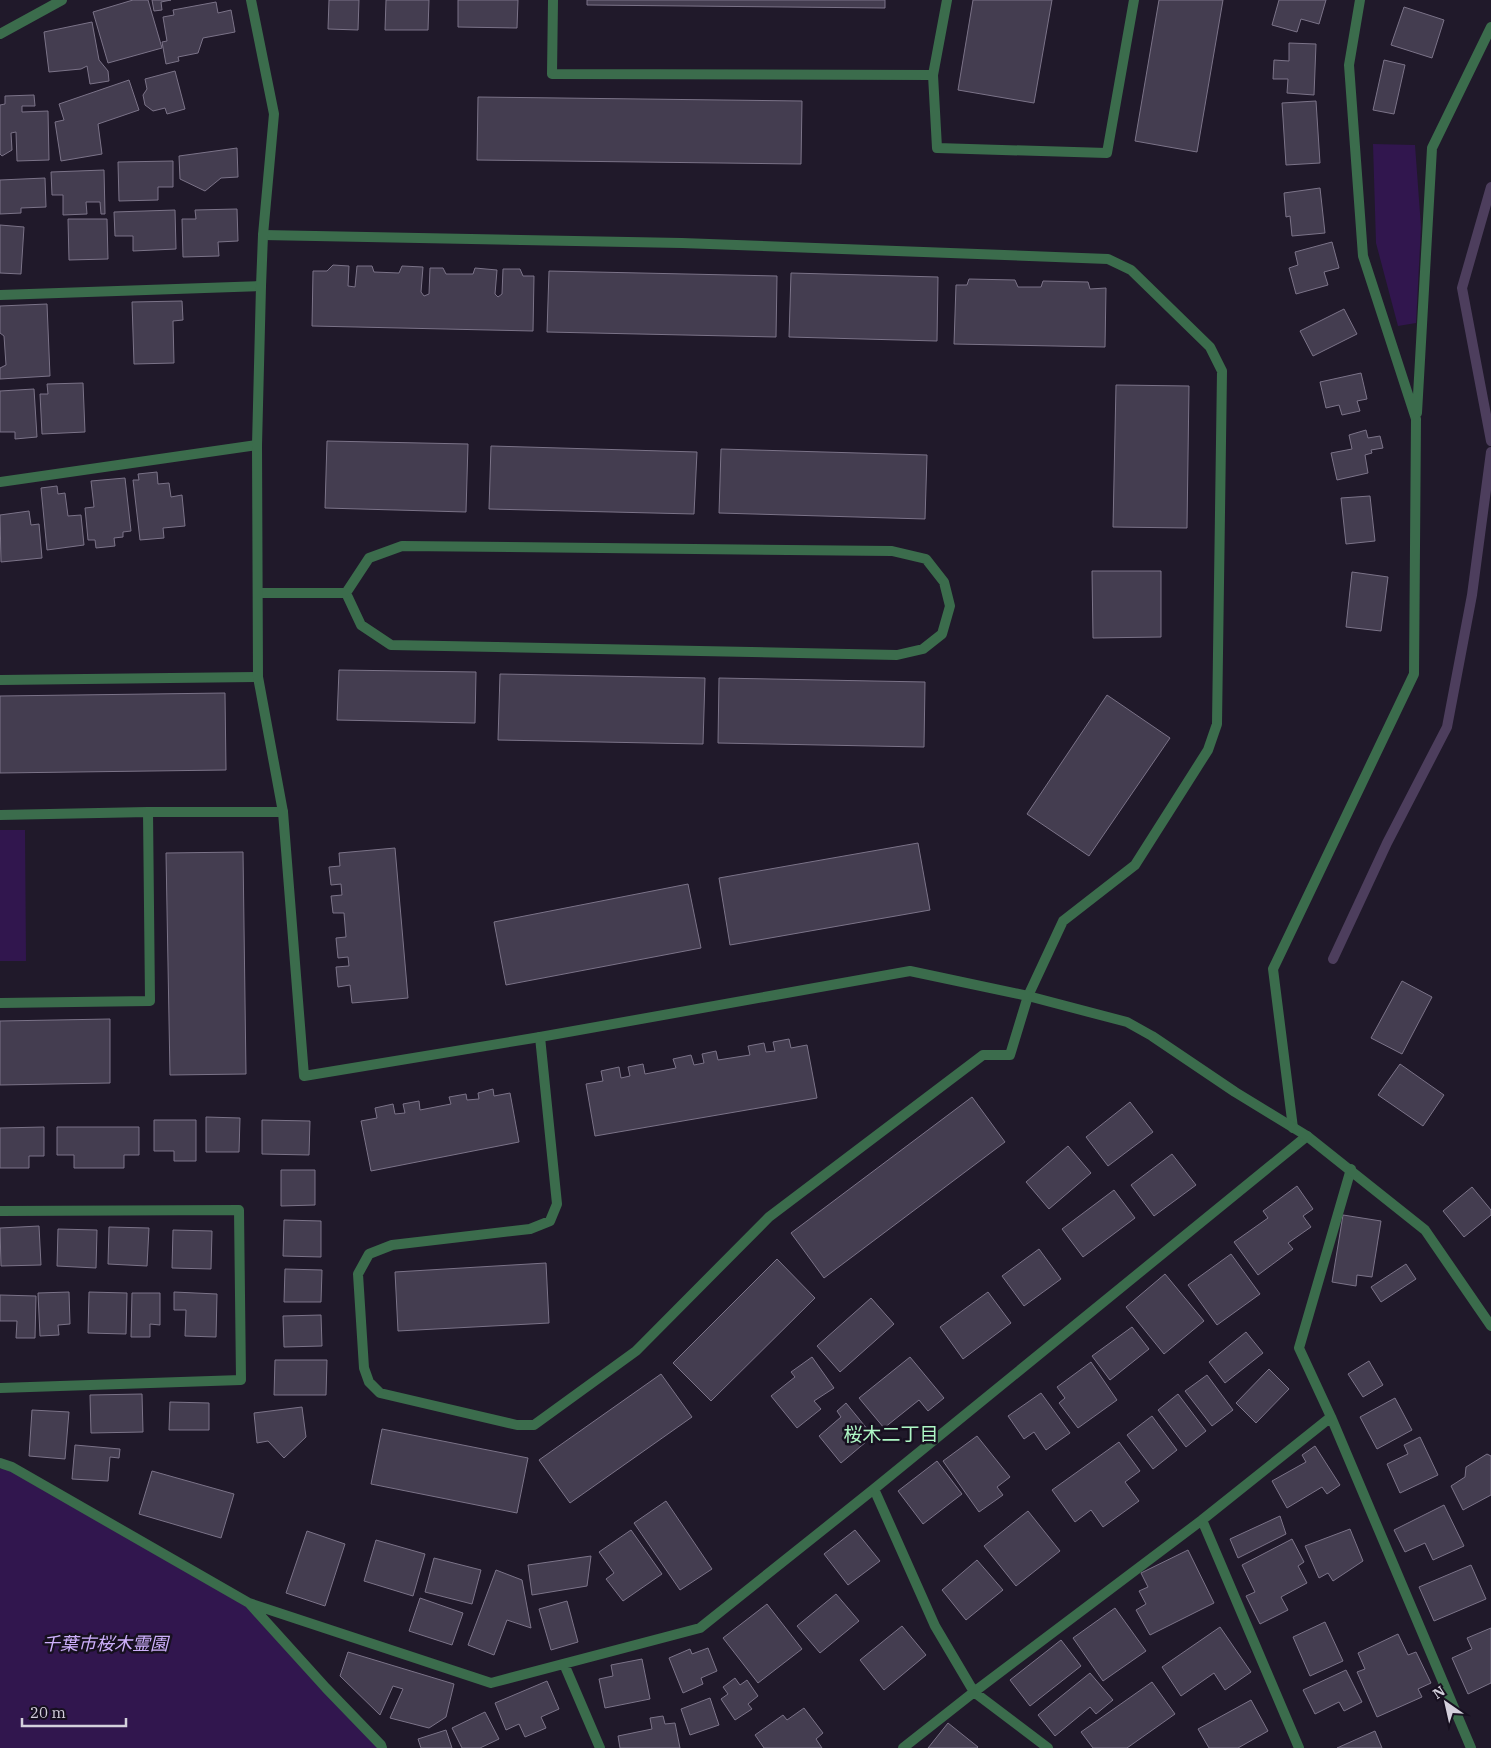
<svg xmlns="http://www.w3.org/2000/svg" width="1491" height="1748" viewBox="0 0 1491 1748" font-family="'IBM Plex Serif','Noto Sans JP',serif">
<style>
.green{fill:#31164e}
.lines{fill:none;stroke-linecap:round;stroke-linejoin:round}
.stream{stroke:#4d3e5d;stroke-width:10}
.building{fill:#443d50;stroke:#7b7388}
.minor{stroke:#3b6c4c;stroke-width:10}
.tertiary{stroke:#3b6c4c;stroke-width:10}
.labels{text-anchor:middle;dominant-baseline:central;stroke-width:5;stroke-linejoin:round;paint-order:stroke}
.park-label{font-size:18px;font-style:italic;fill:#cdb0fb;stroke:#171020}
.neighbourhood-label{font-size:19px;fill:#aef7c5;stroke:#171020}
</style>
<rect width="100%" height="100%" fill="#20192a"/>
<path class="green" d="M1373 144 1415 145 1421 227 1416 323 1398 326 1376 243Z
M0 830H25L26 961H0Z
M12 1467 249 1603 382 1748H0V1469Z"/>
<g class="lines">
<path class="stream" d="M1491 187 1462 288 1491 441
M1333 959 1387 843 1447 727 1472 595 1491 452"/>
</g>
<path class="building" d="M133 0H148L162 48 108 63 93 12Z
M152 0H171L161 2 162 10 154 11Z
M329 0H359L358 30 328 29Z
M386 0H429L428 30H385Z
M458 0H518L517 28 458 27Z
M587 0H885V8L587 5Z
M973 0H1052L1034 103 958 90Z
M1159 0H1223L1197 152 1135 141Z
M1279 0H1326L1319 24 1301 19 1297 32 1272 25Z
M216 2 218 13 231 10 235 32 203 38 198 53 178 57 179 61 166 64 162 42 167 41 163 17 174 15 173 10Z
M1404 7 1444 20 1432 58 1391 45Z
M92 22 99 60 108 71 109 81 90 84 87 66 81 69 49 72 44 32Z
M1289 43 1316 44 1314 95 1287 93 1288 79H1273L1274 60 1289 61Z
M1384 60 1405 65 1394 114 1373 110Z
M175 71 185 109 167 114 165 108 153 111 145 105 143 95 147 89 145 79Z
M129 80 139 110 98 124 102 154 61 161 55 122 64 120 59 104Z
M34 95 35 106H22V112L48 111 49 160 17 161 16 132 11 133 12 150 2 156 0 154V105L5 104V96Z
M478 97 802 101 801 164 477 160Z
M1316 101 1320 163 1286 165 1282 103Z
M237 148 238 177 221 178 205 191 180 179 179 156Z
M173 161V187H158V200L119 201 118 162Z
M104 170 105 214H101L100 202H86L87 214 63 215V195H52L51 172Z
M45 178 46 207 21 208V213L0 214V180Z
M1320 188 1325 233 1292 236 1290 216 1286 217 1284 193Z
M237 209 238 241 218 242 219 256 183 257 182 219H196L195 210Z
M175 210 176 249 133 251V236H115L114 212Z
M68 219H107L108 259 69 260Z
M0 225 24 227 21 274 0 273Z
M1332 242 1339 268 1324 272 1328 285 1296 294 1289 268 1298 265 1295 252Z
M333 265 349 266 348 286 355 287 357 266H372L374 272 399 273 402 266 423 267 421 292 424 296 429 294 430 268H443L446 274H473L475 268 497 270 495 294 498 297 502 294 503 269H520L523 276H534L533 331 312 326 313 271H327Z
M549 271 777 276 776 337 547 332Z
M791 273 938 277 937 341 789 337Z
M969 279 1015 280 1018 287H1041L1043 281 1088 282 1090 289 1106 288 1105 347 954 344 956 285H967Z
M182 301 183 320 173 321 174 363 134 364 132 302Z
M47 304 50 376 0 379V368L6 365 4 336 0 333V306Z
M1344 309 1357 334 1313 356 1300 331Z
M1361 373 1367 399 1357 401 1360 411 1342 415 1339 405 1326 408 1320 382Z
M83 383 85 432 42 434 40 394H48L47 384Z
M1116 385 1189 386 1187 528 1113 527Z
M34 389 37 437 15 439V432H0V391Z
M1366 430 1368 438 1380 436 1383 448 1371 450 1372 453 1365 455 1368 473 1337 480 1331 453 1352 449 1349 435Z
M327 441 468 444 466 512 325 508Z
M491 446 697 452 694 514 489 509Z
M721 449 927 455 925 519 719 513Z
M157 472 158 484 169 483 171 497 182 495 185 526 163 528 164 538 140 540 133 480H139L138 474Z
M125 478 131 531 123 532V537L114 538 115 546 96 548 95 540H88L85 508 94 507 91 481Z
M57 486 58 494 65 493 68 516 81 515 84 545 47 550 41 488Z
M1370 496 1375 541 1346 544 1341 498Z
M29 511 31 525 39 524 42 558 1 562 0 515Z
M1092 571H1161V637L1093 638Z
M1352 572 1388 577 1381 631 1346 627Z
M339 670 476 672 475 723 337 720Z
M500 674 705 678 703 744 498 740Z
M719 678 925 682 924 747 718 743Z
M225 693 226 770 0 773V696Z
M1107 695 1170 738 1089 856 1027 814Z
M918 843 930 910 730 945 719 878Z
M395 848 408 998 352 1003 350 985 338 987 336 967 349 966 348 957 338 958 336 938 346 937 344 913H333L331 896 342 895 341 884 331 885 329 867 340 866 339 853Z
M243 852 246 1074 170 1075 166 853Z
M688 884 701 948 506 985 494 922Z
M1402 981 1432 997 1402 1054 1371 1038Z
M110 1019V1083L0 1085V1021Z
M789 1039 791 1048 807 1045 817 1098 595 1136 586 1084 603 1081 601 1071 619 1067 621 1078 630 1076 628 1067 643 1064 645 1074 676 1068 673 1059 691 1055 694 1065 704 1063 702 1054 716 1051 718 1060 750 1055 748 1046 764 1043 766 1052 775 1051 773 1042Z
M1400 1064 1444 1095 1423 1126 1378 1095Z
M493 1089 494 1096 510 1093 519 1142 371 1171 361 1121 377 1118 375 1108 393 1104 395 1114 405 1113 403 1104 419 1101 420 1110 451 1104 449 1097 466 1094 467 1100 479 1099 478 1093Z
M972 1097 1005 1142 824 1278 791 1233Z
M1130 1102 1153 1132 1108 1166 1086 1137Z
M206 1117 240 1118 239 1152H206Z
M154 1120H196V1161H174V1151H154Z
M262 1120 310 1121 309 1155 262 1154Z
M44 1127V1156H29V1168H0V1128Z
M57 1127H139V1155H124V1168H74V1155H57Z
M1068 1146 1091 1173 1049 1209 1026 1182Z
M1172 1154 1196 1185 1154 1216 1131 1185Z
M281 1170H315V1205L281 1206Z
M1297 1186 1313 1209 1303 1216 1311 1227 1288 1243 1293 1249 1258 1275 1234 1242 1268 1218 1263 1211Z
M1472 1187 1491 1210V1215L1464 1237 1443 1211Z
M1114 1190 1135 1218 1083 1257 1062 1229Z
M1343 1215 1381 1221 1372 1277 1357 1275 1356 1286 1332 1282Z
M284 1220 321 1221V1257L283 1256Z
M39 1226 41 1265 1 1266 0 1228Z
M109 1227 149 1228 147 1266 108 1264Z
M58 1229 97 1230 96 1268 57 1266Z
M173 1230 212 1231 211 1269 172 1268Z
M1039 1249 1061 1279 1024 1306 1002 1276Z
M1231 1254 1260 1294 1217 1325 1188 1285Z
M777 1259 815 1298 711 1401 673 1363Z
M546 1263 549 1323 398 1331 395 1272Z
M1406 1264 1416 1279 1381 1302 1371 1287Z
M285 1269 322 1270 321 1302H284Z
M1165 1274 1204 1321 1164 1354 1126 1307Z
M69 1292 70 1324 58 1325 59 1335 40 1336 38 1293Z
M89 1292 127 1293 126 1334 88 1333Z
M174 1292 217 1294 216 1337 185 1336 186 1310H174Z
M988 1292 1011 1323 963 1359 940 1327Z
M132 1293H160V1325L150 1324V1337H131Z
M0 1295 36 1296 35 1338H16L17 1321H0Z
M871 1298 894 1324 840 1372 817 1346Z
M321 1315 322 1346 284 1347 283 1316Z
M1132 1327 1149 1349 1110 1380 1092 1356Z
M1246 1332 1263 1353 1225 1383 1209 1362Z
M812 1357 834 1388 814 1401 821 1409 797 1428 771 1396 795 1377 791 1372Z
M910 1357 944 1398 928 1411 919 1400 884 1428 859 1398Z
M275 1360H327L326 1395H274Z
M1369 1361 1383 1385 1363 1397 1348 1374Z
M1091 1362 1117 1400 1078 1428 1059 1403 1065 1398 1057 1387Z
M1269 1369 1289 1389 1256 1423 1236 1403Z
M661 1374 692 1417 570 1503 539 1460Z
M1207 1375 1233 1410 1212 1426 1185 1391Z
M1041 1393 1070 1433 1046 1450 1034 1432 1024 1439 1008 1416Z
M142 1394 143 1432 91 1433 90 1395Z
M1178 1394 1206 1431 1186 1447 1158 1410Z
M1395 1398 1412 1430 1377 1449 1360 1417Z
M170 1402 209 1403V1430H169Z
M846 1403 873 1436 841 1463 819 1436 841 1417 837 1411Z
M302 1407 306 1437 284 1458 268 1441 257 1443 254 1413Z
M32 1410 69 1412 65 1459 29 1456Z
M1152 1416 1177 1450 1153 1469 1127 1435Z
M382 1429 528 1458 517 1513 371 1484Z
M977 1436 1010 1477 997 1487 1003 1495 979 1512 943 1461Z
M1420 1437 1438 1475 1400 1493 1387 1464 1408 1454 1404 1445Z
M1119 1442 1140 1471 1125 1482 1139 1501 1103 1527 1091 1510 1075 1522 1052 1490Z
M75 1445 120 1449 119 1458 110 1457 108 1481 72 1479Z
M1315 1446 1340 1485 1327 1494 1322 1487 1287 1508 1272 1481 1306 1462 1302 1455Z
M1487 1454 1491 1456V1495L1463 1510 1451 1486 1465 1477 1466 1467Z
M937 1461 962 1494 923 1524 898 1491Z
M152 1471 234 1494 221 1538 139 1514Z
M666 1501 712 1569 680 1590 634 1523Z
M1444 1505 1464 1546 1433 1560 1425 1543 1405 1552 1394 1530Z
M1028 1511 1060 1551 1016 1586 984 1546Z
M1280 1516 1286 1534 1238 1558 1230 1539Z
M1350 1529 1363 1561 1333 1581 1328 1573 1319 1578 1305 1546Z
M631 1530 662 1574 623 1601 606 1579 614 1573 599 1552Z
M855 1530 880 1561 848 1585 824 1554Z
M307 1531 345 1544 325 1606 286 1593Z
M1292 1539 1304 1562 1298 1566 1307 1583 1281 1597 1288 1610 1260 1624 1246 1596 1255 1592 1242 1565Z
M376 1540 425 1554 413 1596 364 1581Z
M1188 1550 1214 1603 1150 1635 1136 1610 1146 1604 1139 1591 1148 1587 1141 1573Z
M591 1556 587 1586 532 1595 528 1565Z
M434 1558 481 1570 472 1604 425 1592Z
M977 1560 1003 1590 966 1620 942 1590Z
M1471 1565 1486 1599 1434 1621 1419 1587Z
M496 1570 522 1580 531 1628 507 1620 494 1655 468 1645Z
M836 1594 859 1621 820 1653 797 1626Z
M420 1598 463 1613 452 1645 409 1631Z
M567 1601 578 1642 551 1650 539 1609Z
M767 1604 802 1649 758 1683 723 1638Z
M1115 1608 1146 1651 1103 1681 1073 1638Z
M1325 1622 1343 1661 1310 1676 1293 1637Z
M902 1626 926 1655 884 1690 860 1660Z
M1220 1627 1251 1672 1225 1690 1214 1673 1181 1696 1162 1667Z
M1491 1628V1683L1468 1694 1452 1658 1472 1649 1467 1638Z
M1398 1634 1408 1655 1416 1652 1431 1683 1418 1689 1422 1697 1377 1717 1357 1672 1365 1669 1358 1653Z
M1061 1640 1081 1666 1030 1706 1010 1680Z
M708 1648 717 1671 701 1678 703 1684 683 1693 669 1658 690 1649 692 1654Z
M348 1652 454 1684 446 1717 429 1728 390 1718 403 1689 393 1686 380 1715 340 1676Z
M642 1659 650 1699 605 1708 599 1679 613 1676 611 1665Z
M1346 1670 1362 1702 1344 1711 1339 1702 1315 1714 1303 1690Z
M1090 1673 1113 1700 1096 1714 1090 1707 1055 1736 1038 1715Z
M735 1678 740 1685 747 1680 758 1696 748 1704 752 1709 735 1720 721 1699 728 1694 723 1687Z
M547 1681 559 1709 541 1717 546 1728 525 1737 519 1724 506 1730 495 1703Z
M1152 1682 1175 1714 1127 1748H1093L1081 1732Z
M710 1698 719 1725 690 1735 681 1709Z
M1251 1700 1268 1731 1238 1748H1209L1198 1729Z
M804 1708 823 1733 816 1739 822 1748H764L755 1735 783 1715 787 1720Z
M485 1712 499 1739 480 1748H462L452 1728Z
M663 1716 665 1724 675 1723 680 1748H620L618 1736 652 1729 650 1718Z
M948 1723 978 1747 977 1748H928Z
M446 1730 452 1748H421L418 1739Z
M1375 1731 1382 1748H1337Z"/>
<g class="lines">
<path class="minor" d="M553 0 552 74 933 75
M947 0 933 75 937 148 1107 153 1134 0
M0 34 62 0
M263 235 682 243 1108 259 1131 270 1210 347 1222 371 1217 724 1208 750 1135 865 1063 921 1028 996 1010 1055H983L769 1217 636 1351 534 1425H517L380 1393 369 1382 364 1368 358 1274 369 1254 392 1245 530 1229 550 1221 557 1204 540 1037
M0 295 261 286
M1417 413 1432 148 1491 27
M0 482 257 445
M402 546 892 551 926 559 944 582 950 606 942 634 923 649 897 655 391 645 361 625 346 593 369 558Z
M258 593H346
M0 680 258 677
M0 815 148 812H283
M0 1003 150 1001 148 812
M1293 1128 1273 969 1414 674 1416 419 1363 256 1349 65 1360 0
M1351 1169 1299 1348 1331 1417 1471 1748
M0 1211 239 1210 241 1380 0 1388
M0 1463 12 1467 249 1603 326 1688 381 1745 382 1748
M874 1489 935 1626 974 1692 1048 1748
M1202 1520 1299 1748
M249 1603 491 1683 700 1628 874 1489 1307 1136
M564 1664 600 1748
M903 1748 974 1692 1202 1520 1331 1417"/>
<path class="tertiary" d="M251 0 274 114 263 235 261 286 257 445 258 677 283 812 304 1076 540 1037 910 971 1028 996 1127 1022 1152 1036 1235 1092 1307 1136 1425 1230 1491 1326"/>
</g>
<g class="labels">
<g class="park-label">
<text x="105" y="1643">千葉市桜木霊園</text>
</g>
<g class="neighbourhood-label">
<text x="891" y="1434">桜木二丁目</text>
</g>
</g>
<g transform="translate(1446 1703) rotate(326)" stroke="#171020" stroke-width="4" paint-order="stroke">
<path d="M0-4L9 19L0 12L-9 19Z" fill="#d4d0dc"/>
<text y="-8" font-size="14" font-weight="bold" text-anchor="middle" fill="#d4d0dc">N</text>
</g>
<path d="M22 1718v8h104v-8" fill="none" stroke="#d4d0dc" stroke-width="2.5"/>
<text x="30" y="1718" font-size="15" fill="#d4d0dc" stroke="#171020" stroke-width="4" paint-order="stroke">20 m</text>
</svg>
